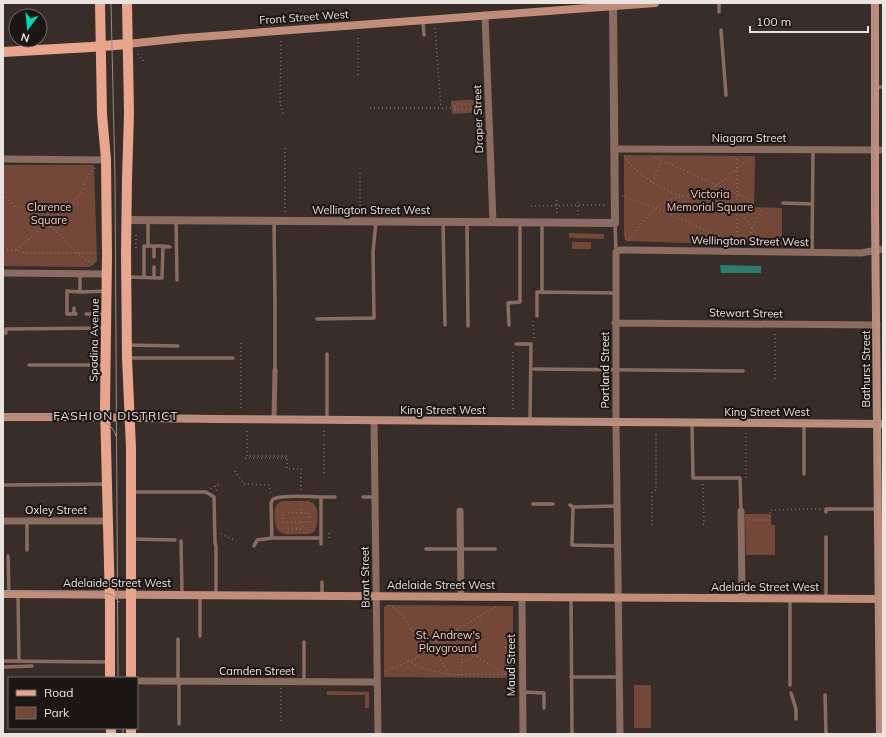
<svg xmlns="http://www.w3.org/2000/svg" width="886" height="737" viewBox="0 0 886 737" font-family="Mulish,sans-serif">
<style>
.green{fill:#734838}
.water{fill:#2e7c6c}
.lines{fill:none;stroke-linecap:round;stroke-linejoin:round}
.path{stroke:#7b716c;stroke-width:1.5;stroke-dasharray:1 3;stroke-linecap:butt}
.service{stroke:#8b6c60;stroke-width:3.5}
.pedestrian{stroke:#8b6c60;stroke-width:5}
.minor{stroke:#8b6c60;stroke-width:7}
.tertiary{stroke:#8b6c60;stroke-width:8}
.secondary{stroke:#bf8d7a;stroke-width:8}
.primary{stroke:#e7a68d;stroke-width:10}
.tram{stroke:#968d89;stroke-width:1}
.labels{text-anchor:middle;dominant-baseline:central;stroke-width:4;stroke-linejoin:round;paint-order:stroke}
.street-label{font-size:11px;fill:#ebe3e0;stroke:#1c1614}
.park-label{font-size:11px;fill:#f6cdbd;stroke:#1c1614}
.neighbourhood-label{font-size:12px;letter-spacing:1px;fill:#ebe3e0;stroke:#1c1614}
</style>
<rect width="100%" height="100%" fill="#382d28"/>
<path class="green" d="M482 99 483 112 452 114 451 101Z
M624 155 755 156 754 207 782 208V246L626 241 624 236Z
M3 165H94L97 261 90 267 3 266Z
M569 233 604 234V239L569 238Z
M572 242H591V249H572Z
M283 501H308C311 502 314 503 315 505 319 511 318 528 314 532 310 535 305 534 301 534 295 534 286 536 280 532 274 529 273 512 276 506 277 503 280 502 283 501Z
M745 514H771V525H775V555H746Z
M387 605 513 606V678L384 677V607Z
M634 685H651V728H634Z
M327 691 369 692V708H365V695H327Z"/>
<path class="water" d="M720 265 761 266V273H721Z"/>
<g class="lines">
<path class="path" d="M435 28 441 108
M281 41 280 103 284 116
M138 54 144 61
M358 75V36
M475 106 476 109 455 110V104H475V106H482
M370 108H455
M624 156C637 175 660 189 682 196
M654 157 753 201
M285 181V147
M652 182 662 161
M3 194 14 206 33 211 43 219
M701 194C720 186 735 169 751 158
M622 196 656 208 731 241
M557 200V215
M531 206 607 205
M285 212V186
M360 214V170
M578 215V200
M42 222a5 5 0 1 1 10 0a5 5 0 1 1-10 0Z
M52 220C61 213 71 207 78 197 86 187 83 177 95 168
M51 226 77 253 95 266
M625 239 630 240C637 229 644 218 655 209 679 189 717 191 739 212 749 221 755 234 762 245
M736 244 737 237V156
M746 244 761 209
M136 248V232
M3 249 16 250 25 253H99
M16 250 44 226
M533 321 534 339
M775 334V382
M241 408V342
M513 409V349
M774 411 775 408
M247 431V456H287V469H301V491
M324 431V438
M324 444V476
M245 458H287
M235 471 244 484 269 485 271 495
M746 478V433
M215 486 217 492
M211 489 217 485H222
M301 513 283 512V522H302
M749 520H770V510L821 509
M703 524H704L703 484
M652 525V492L656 490V432
M288 533V529H302V522H309V513H301V501
M221 534 234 540
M329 538V532
M771 588V582
M389 605 400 612 424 649
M478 617 482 624
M457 630 462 639V647L464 648 505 674
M433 645 449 675
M462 647V663L475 655
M505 647H515
M408 661 423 668 449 675 515 674
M385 671 417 658 424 649 497 606
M461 675 462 663
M281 688V724"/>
<path class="service" d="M719 3V12
M423 21 424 35
M721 30 726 95
M875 87H883
M783 203 812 204
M148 220V246
M176 220 177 280
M274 221 275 304V370
M443 223 445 325
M467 223 468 326
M615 223 616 252
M542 224V292
M154 246V257
M163 246 170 247
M812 252 813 150
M80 273V292L106 291
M128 277 162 278 163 246H144V277
M154 278V267
M74 308V314
M76 314H67V291L80 292
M86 314H106
M537 316V292L616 293
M317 319 374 318 373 252 376 222
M509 325 508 303 520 302V223
M3 333H6V329L106 328
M516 344H531L530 421
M128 345 178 346
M327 354V419
M128 358H233
M29 365H105
M534 369 743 371
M692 423 693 478
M804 474V423
M693 478H740L741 511
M3 485 106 484
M133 492H206L214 497 215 543 216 546V594
M321 497H335
M363 497H375
M533 504H553
M570 505 573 507 617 506
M573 507 572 545 617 546
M826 512V509H878
M27 521V550
M826 537V598
M272 538 271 503 273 499C285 494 308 497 321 497V538
M132 539 175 540
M181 541 182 594
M254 546 257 540 272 538H321V544
M426 549H495
M8 556 9 594
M322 582V595
M18 595 19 661
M571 598 572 734
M790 599V685
M200 636V595
M3 661 109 662
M3 667 32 666
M571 677H619
M178 681V639
M304 682V642
M523 692 544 693V708
M791 693 796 709V719
M825 695 826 734
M179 724V681"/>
<path class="pedestrian" d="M274 420 275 370"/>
<path class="minor" d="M485 15 493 222
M615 149 883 150
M3 159 106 160
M3 273 107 274
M615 323 877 325
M374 420 378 734
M460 511 461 596
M741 511 742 598
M3 521H108
M522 597 523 734
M137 681 377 682
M620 734 616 422V252L620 250H625L861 253 883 249"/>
<path class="tertiary" d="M126 220 615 223 613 6"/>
<path class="secondary" d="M875 3V211L880 734
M127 44 184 38 655 3
M3 417H74L215 419 883 424
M3 594 879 599"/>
<path class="primary" d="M100 3 102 114 106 160 107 256 105 406 110 604V678
M127 3 129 113 127 179 126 252 127 358 131 448V678
M3 52 91 47 127 44
M111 728V734
M131 728V734"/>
<path class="tram" d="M111 3 115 178 118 678
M874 3 873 150 878 734
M3 416 89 415 224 418 883 422
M94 419C105 421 113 425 116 436
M3 591 100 592 112 595 119 602
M123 728V734"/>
</g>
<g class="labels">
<g class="street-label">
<text transform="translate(304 17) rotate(-4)">Front Street West</text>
<text transform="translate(478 119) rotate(-92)">Draper Street</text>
<text x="749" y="138">Niagara Street</text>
<text x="371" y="210">Wellington Street West</text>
<text transform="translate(750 241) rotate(1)">Wellington Street West</text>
<text transform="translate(746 313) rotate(1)">Stewart Street</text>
<text transform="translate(94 340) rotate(-89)">Spadina Avenue</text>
<text transform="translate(866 369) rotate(-90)">Bathurst Street</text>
<text transform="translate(605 370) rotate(-90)">Portland Street</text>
<text x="443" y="410">King Street West</text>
<text x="767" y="412">King Street West</text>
<text x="56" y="510">Oxley Street</text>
<text transform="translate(365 577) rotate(-91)">Brant Street</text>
<text x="117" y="583">Adelaide Street West</text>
<text x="441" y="585">Adelaide Street West</text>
<text x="765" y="587">Adelaide Street West</text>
<text transform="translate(511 665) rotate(-90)">Maud Street</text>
<text x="257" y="671">Camden Street</text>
</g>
<g class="park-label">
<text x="710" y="194">Victoria<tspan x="710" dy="13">Memorial Square</tspan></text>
<text x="49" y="207">Clarence<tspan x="49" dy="13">Square</tspan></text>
<text x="448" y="635">St. Andrew's<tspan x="448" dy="13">Playground</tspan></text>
</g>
<g class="neighbourhood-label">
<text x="116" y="415">FASHION DISTRICT</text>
</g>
</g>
<rect width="886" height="737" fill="none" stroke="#ebe3e0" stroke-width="8"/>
<rect x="8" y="677" width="130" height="52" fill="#1c1614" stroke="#6f6866"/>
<rect x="16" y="690" width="20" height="6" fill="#e7a68d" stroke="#6f6866"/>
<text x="44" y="697" font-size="12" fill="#ebe3e0">Road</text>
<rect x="16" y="707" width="20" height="12" fill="#734838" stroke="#6f6866"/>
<text x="44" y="717" font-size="12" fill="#ebe3e0">Park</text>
<g transform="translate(28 28) rotate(196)"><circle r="19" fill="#1c1614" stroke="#6f6866"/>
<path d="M0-3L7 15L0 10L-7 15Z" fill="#00d5b7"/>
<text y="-6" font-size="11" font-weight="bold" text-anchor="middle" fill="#ebe3e0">N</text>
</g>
<path d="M750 26v6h118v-6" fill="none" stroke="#ebe3e0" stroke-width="2"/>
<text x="756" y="26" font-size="12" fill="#ebe3e0" stroke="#1c1614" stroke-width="3" paint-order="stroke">100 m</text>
</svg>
